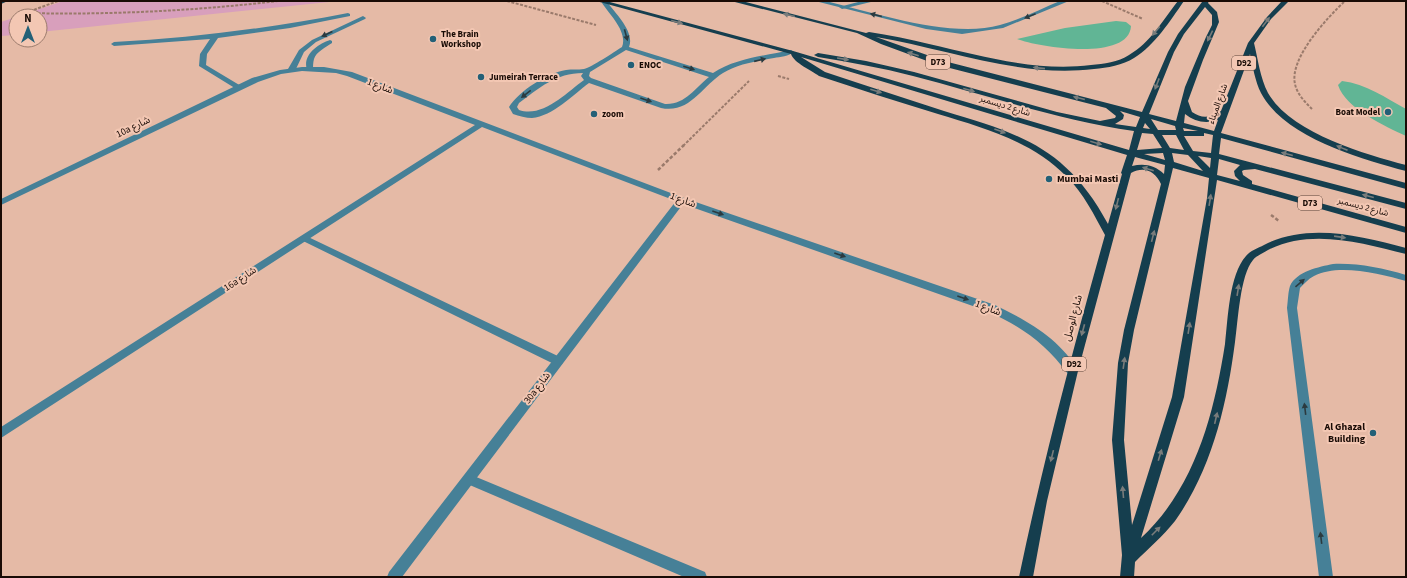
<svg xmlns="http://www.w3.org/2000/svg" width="1407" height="578" viewBox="0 0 1407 578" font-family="'Source Sans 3','Noto Sans Arabic',sans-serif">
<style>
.green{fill:#d89fbc}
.water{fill:#61b595}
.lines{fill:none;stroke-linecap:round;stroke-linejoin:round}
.path-far1{stroke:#9a7a6b;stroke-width:2;stroke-dasharray:3 1.5;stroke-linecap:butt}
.path{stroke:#9a7a6b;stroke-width:2.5;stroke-dasharray:3.5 2;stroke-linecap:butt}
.service{fill:#468097;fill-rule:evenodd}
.minor{fill:#468097;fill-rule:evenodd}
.primary{fill:#153e4e;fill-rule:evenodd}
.oneway{fill:#797c7b}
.oneway2{fill:#2b3a3f}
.poi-dot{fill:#236077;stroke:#f3c7b3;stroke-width:1.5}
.labels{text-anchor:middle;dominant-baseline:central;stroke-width:4;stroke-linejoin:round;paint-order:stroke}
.far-poi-label{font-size:9px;font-weight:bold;fill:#190b05;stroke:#f3c7b3;text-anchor:start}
.shield{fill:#f3c7b3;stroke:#5a4339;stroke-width:1}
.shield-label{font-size:9px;font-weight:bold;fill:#190b05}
.far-street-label{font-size:9px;fill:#190b05;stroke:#f3c7b3}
.street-label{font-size:10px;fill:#190b05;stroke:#f3c7b3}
.poi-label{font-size:10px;font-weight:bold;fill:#190b05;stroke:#f3c7b3;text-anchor:start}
</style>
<rect width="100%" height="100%" fill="#e5baa6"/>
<path class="green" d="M63 1H339L40 32V16H19Z
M16 17V35L1 36V22Z"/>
<path class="water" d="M1116 21 1126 22 1131 26C1129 62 1038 47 1017 39L1065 28Z
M1342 81C1366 84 1386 98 1406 109V136C1385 126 1346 109 1338 85Z"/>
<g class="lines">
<path class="path-far1" d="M507 1 596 25
M1102 1 1143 19
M24 13C109 15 193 11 278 1
M17 16 58 1
M778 76 789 79
M1312 109C1305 102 1297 94 1295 84 1289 58 1328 17 1345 1
M683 146 749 81"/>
<path class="path" d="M658 170 684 145
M1271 215 1279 221"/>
<path class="service" d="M862 1H875L842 9 839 7Z
M603 2H607C616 14 635 32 629 47L713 73C736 58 765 56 791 50L794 52C789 56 780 57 774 58 757 61 738 64 723 73 702 86 690 114 661 108L589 83C573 95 553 116 532 118 526 118 519 116 513 114L509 107C519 91 547 73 566 70 572 69 578 70 584 69 592 67 614 52 622 47 628 32 610 15 602 3ZM626 50 709 77C695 88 685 105 665 104L591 78 589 76 590 72ZM583 73 581 76 584 80C566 93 543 118 519 110L517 107 519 103C539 88 556 73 583 73Z
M348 13 350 14V16L290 28 218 38 207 54 206 65 241 86 242 88 238 90 199 66 200 54 210 39 114 46 111 44 114 42C193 38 270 28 348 13Z
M363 16 366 18 365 19 316 42 304 52 295 71H289L288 69 299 50 312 40Z
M330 40 332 41V43C326 47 316 52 314 59 313 63 313 66 313 70H307C302 55 318 44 330 40Z
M304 235 562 358 563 361 562 364 558 365 554 364 301 240 299 238Z
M469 474 705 572 707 577H684L465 483 463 479 465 475Z"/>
<path class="minor" d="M815 1H826C875 13 952 39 1000 25 1021 19 1041 9 1060 1H1069L1003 28 962 34 926 29Z
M302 67H324L352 72 684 198 995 305C1026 320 1061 339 1078 371L1076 374 1072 375 1068 374C1045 343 1022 327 987 311L683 204 402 577H387L389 572 676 201 482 127 1 438V427L475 125 347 76 336 73 302 71 281 74 258 82 1 205V199L252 78 280 70Z
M1333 264C1358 263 1382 268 1406 275V281C1381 274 1338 263 1314 276 1308 279 1304 284 1300 288L1297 308 1333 577H1319L1287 308C1288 301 1288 292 1290 286 1297 271 1319 267 1333 264Z"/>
<path class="primary" d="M1 1H8L1 4Z
M596 1H606L793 51 1129 150 1134 131C1058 120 987 95 913 76 882 68 850 62 818 57L814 55 818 53 866 61 914 72 1057 112 1100 121 1115 118 1116 116 1106 108 938 65 881 44 857 33 731 1H742L866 33 869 32C889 35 909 39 929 44 982 56 1036 72 1091 65 1104 64 1118 62 1129 55 1150 43 1163 20 1178 1H1184C1170 21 1155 45 1134 58 1123 65 1107 68 1094 69 1019 78 948 49 876 37L944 61 1142 112 1168 52 1178 34 1202 2 1209 1 1208 3 1217 12 1219 22 1203 60 1188 101 1192 112C1202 119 1210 118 1221 111L1248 43 1267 17 1282 1H1289L1271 19 1254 43C1258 59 1260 78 1268 93 1291 133 1364 154 1406 165V171C1360 159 1284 137 1261 93 1255 81 1253 67 1250 54L1221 133 1406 183V189L1221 138 1219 154 1406 203V209L1255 169 1244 170 1242 171 1243 175 1252 181V184L1406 227V233L1217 180 1184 397 1141 538C1195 488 1214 414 1225 344 1228 319 1229 275 1246 256 1250 251 1258 248 1264 245 1308 222 1361 236 1406 248V254C1362 243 1311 228 1268 250 1263 253 1256 256 1253 260 1240 275 1238 322 1235 342 1227 404 1212 469 1175 521 1163 536 1148 549 1135 562L1134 577H1120L1122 555 1112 440 1118 363 1124 330 1161 184C1155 171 1144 166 1131 173L1078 371 1047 501 1033 577H1019C1043 462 1073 349 1105 235 1094 215 1084 194 1067 177 1032 141 984 128 938 114 898 102 859 89 819 76 811 70 794 63 791 54ZM1205 7 1212 15V25L1206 37 1185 87 1176 121 1149 114 1174 52 1184 34ZM801 57 1127 155 1121 173 1122 174 1108 224C1067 148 1021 134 944 111 904 98 864 85 825 72ZM1120 111 1140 117 1136 127 1115 124 1123 119 1124 115ZM1185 114C1195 122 1206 124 1218 120L1214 131 1184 123ZM1151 119 1175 126 1176 130H1158ZM1145 123 1150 129 1143 128ZM1183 128 1198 131H1184ZM1142 133 1153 134 1162 148 1137 150ZM1204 133 1213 135 1211 153 1193 151 1184 136H1204ZM1162 135H1176L1184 150 1170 148ZM1163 153 1165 160 1144 154ZM1172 153 1188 155 1203 171 1174 162ZM1198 156 1211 158 1210 168ZM1135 157 1165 165 1164 174C1155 165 1144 163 1132 166ZM1219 159 1240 165 1234 171 1235 176 1240 181 1217 175ZM1173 168 1209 178 1207 198 1172 397 1132 525 1124 440 1128 363 1134 330Z"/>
</g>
<defs><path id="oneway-solid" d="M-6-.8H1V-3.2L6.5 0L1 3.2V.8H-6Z"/></defs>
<g class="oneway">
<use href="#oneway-solid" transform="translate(789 15) rotate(-166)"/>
<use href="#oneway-solid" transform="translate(677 22) rotate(15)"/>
<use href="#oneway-solid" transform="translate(1266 22) rotate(-53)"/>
<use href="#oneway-solid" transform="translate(1156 31) rotate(130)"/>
<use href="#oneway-solid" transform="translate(1210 36) rotate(116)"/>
<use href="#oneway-solid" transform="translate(913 54) rotate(-162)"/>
<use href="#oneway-solid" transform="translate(843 59) rotate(9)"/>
<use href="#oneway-solid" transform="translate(1039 68) rotate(-174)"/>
<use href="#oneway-solid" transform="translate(1157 84) rotate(111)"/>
<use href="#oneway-solid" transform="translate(969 90) rotate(15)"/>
<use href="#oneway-solid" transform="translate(876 91) rotate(17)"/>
<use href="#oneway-solid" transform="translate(1079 98) rotate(-166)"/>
<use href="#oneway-solid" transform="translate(1000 131) rotate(20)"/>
<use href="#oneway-solid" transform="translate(1096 143) rotate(16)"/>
<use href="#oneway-solid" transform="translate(1342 148) rotate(-158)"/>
<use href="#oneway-solid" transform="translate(1287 154) rotate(-165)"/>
<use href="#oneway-solid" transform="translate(1148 169) rotate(-163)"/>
<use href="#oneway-solid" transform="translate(1368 196) rotate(-165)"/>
<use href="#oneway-solid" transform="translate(1210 200) rotate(-81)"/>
<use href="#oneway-solid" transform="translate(1117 204) rotate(104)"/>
<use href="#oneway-solid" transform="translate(1153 236) rotate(-76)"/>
<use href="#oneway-solid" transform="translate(1340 237) rotate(8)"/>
<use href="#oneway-solid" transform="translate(1238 290) rotate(-81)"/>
<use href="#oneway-solid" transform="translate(1189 328) rotate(-81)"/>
<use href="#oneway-solid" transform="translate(1083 330) rotate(105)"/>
<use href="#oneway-solid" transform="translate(1124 363) rotate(-82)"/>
<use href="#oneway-solid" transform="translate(1216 418) rotate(-77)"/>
<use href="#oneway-solid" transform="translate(1160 455) rotate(-73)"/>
<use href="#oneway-solid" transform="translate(1052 456) rotate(104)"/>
<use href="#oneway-solid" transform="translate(1123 492) rotate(-95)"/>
<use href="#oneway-solid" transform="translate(1156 531) rotate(-45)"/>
</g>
<g class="oneway2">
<use href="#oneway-solid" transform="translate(876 15) rotate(-166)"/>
<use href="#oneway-solid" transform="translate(1030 16) rotate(158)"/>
<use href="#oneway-solid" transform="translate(327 34) rotate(155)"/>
<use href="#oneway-solid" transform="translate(626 35) rotate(75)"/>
<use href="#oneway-solid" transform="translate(760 60) rotate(-13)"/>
<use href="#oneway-solid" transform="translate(689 68) rotate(17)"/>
<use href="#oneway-solid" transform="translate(526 94) rotate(142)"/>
<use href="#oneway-solid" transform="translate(646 100) rotate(19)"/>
<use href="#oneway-solid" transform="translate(718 213) rotate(19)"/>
<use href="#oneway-solid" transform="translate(840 255) rotate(19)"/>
<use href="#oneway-solid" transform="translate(1300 283) rotate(-41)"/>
<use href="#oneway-solid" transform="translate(963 298) rotate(19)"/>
<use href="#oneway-solid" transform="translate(1305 409) rotate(-97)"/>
<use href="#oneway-solid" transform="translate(1321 538) rotate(-97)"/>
</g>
<g class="poi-dot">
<circle cx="433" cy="39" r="4"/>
<circle cx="631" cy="65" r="4"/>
<circle cx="481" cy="77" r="4"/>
<circle cx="1388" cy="112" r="4"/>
<circle cx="594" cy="114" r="4"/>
<circle cx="1049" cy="179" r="4"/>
<circle cx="1373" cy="433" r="4"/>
</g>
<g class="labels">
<g class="far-poi-label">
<text x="441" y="34">The Brain<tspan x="441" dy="10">Workshop</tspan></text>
<text x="639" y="65">ENOC</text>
<text x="489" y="77">Jumeirah Terrace</text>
<text x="1380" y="112" text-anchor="end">Boat Model</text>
<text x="602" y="114">zoom</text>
</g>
<g class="shield">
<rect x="926" y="55" width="24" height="14" rx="3"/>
<rect x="1232" y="56" width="24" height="14" rx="3"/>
<rect x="1298" y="196" width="24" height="14" rx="3"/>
<rect x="1062" y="357" width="24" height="14" rx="3"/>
</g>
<g class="shield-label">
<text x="938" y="62">D73</text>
<text x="1244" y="63">D92</text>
<text x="1310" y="203">D73</text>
<text x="1074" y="364">D92</text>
</g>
<g class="far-street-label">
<text transform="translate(1218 104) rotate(-70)">شارع الميناء</text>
<text transform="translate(1005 106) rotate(17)">شارع 2 ديسمبر</text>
<text transform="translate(1363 207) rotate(15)">شارع 2 ديسمبر</text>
</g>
<g class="street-label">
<text transform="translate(380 86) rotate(21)">شارع 1</text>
<text transform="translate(133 127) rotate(-26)">10a شارع</text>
<text transform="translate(683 200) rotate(20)">شارع 1</text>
<text transform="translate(240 279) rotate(-33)">16a شارع</text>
<text transform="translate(988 308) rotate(21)">شارع 1</text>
<text transform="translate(1073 318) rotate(-75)">شارع الوصل</text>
<text transform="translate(537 388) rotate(-53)">30a شارع</text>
</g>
<g class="poi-label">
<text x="1057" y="179">Mumbai Masti</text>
<text x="1365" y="427" text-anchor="end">Al Ghazal<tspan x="1365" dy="12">Building</tspan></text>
</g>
</g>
<rect width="1407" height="578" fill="none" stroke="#190b05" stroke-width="4"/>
<g transform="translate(28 28)"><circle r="19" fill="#f3c7b3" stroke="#9c7c6d"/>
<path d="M0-3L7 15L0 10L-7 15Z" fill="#236077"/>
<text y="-6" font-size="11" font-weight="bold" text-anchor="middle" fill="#190b05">N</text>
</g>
</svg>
